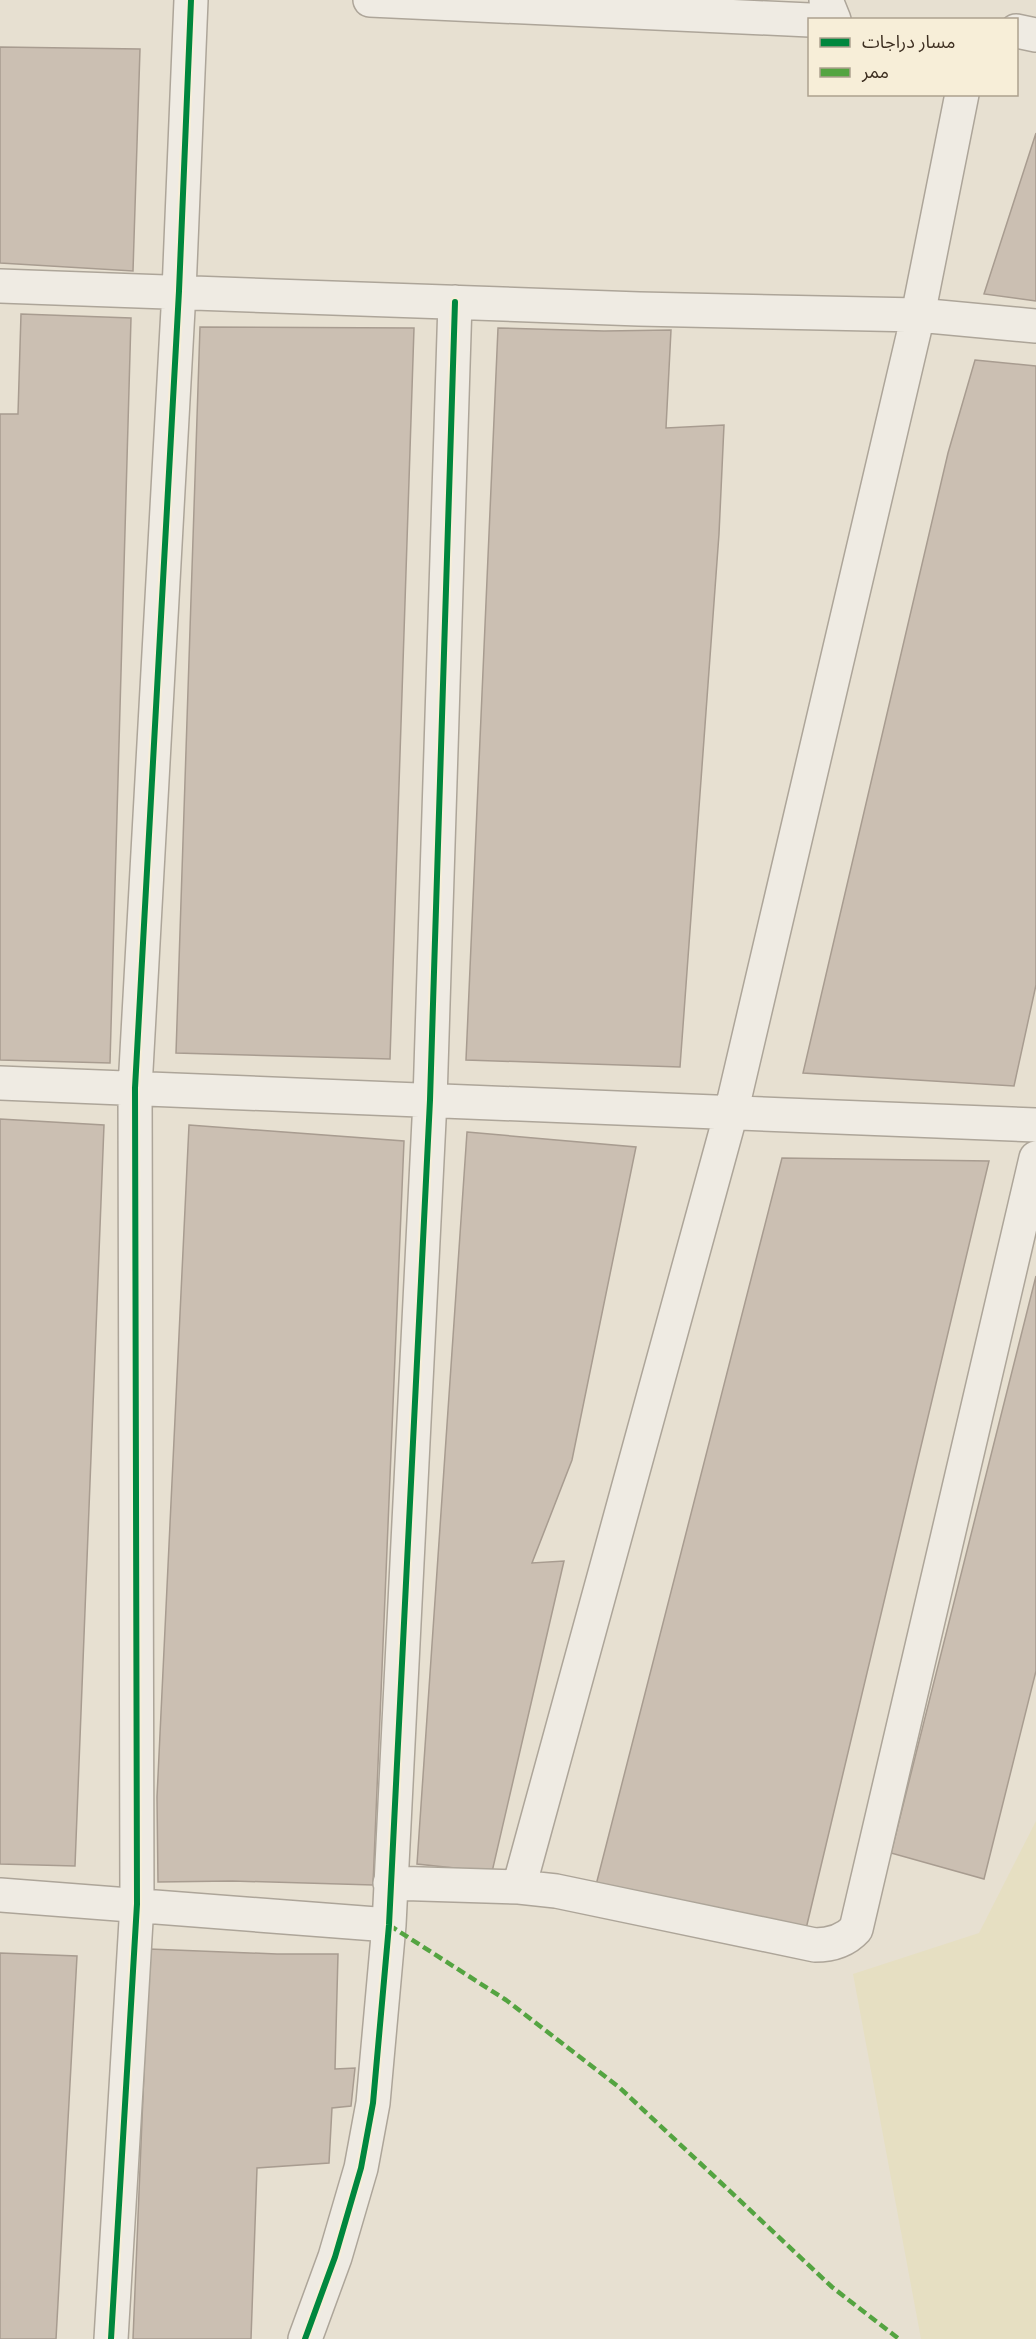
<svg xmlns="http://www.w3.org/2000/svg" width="1036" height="2339" viewBox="0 0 1036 2339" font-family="'IBM Plex Serif','Noto Sans Arabic',serif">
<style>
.farmland{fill:#e6dfc2}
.building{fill:#cbbfb2;stroke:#a89c90;stroke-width:1.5}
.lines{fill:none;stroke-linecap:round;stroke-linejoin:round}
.street-casing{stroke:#ada599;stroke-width:36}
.street{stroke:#efebe3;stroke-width:33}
.quiet{stroke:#54a441;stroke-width:4.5;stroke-dasharray:9 4.5;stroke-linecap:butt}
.cycleway-casing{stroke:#f7eed8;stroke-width:10}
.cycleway{stroke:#00873e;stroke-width:6}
</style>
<rect width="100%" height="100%" fill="#e7e0d1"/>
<path class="farmland" d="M1036 1821V2339H921L853 1974 979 1933Z"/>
<path class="building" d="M0 47 140 49 133 271 0 263Z
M1036 133V301L984 294Z
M21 314 131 318 110 1063 0 1060V414H18Z
M200 327 414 328 390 1059 176 1053Z
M498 328 604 331 671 330 666 428 724 425 719 534 680 1067 466 1060Z
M975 360 1036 366V985L1014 1086 803 1073 948 453Z
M0 1119 104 1125 75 1866 0 1864Z
M189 1125 404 1141 373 1885 232 1881 158 1882 157 1797Z
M467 1132 636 1147 572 1460 532 1563 564 1561 492 1872 417 1864Z
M782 1158 989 1161 805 1933 596 1885Z
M1036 1276V1671L984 1879 891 1853Z
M149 1949 277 1954H338L335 2069 355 2068 351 2106 332 2108 329 2163 257 2168 251 2339H133Z
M0 1953 77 1956 56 2339H0Z"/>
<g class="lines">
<g class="street-casing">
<path id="street" d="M370 0 810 20
M826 0 834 20
M1016 31 1036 35
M0 286 639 309 918 315 1036 326
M0 1083 1036 1125
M390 1883 519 1887 556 1891 815 1945C831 1945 845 1941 856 1929L1036 1158
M519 1887 731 1113 918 315 962 94
M0 1895 389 1925
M111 2339 137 1904 135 1088 179 291 191 0
M305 2339 335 2257 361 2168 373 2103 389 1925 430 1100 455 302"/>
</g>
<use href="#street" class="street"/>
<path class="quiet" d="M389 1925 506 2000 620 2088 832 2287 899 2339"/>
<g class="cycleway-casing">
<path id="cycleway" d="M111 2339 137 1904 135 1088 179 291 191 0
M305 2339 335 2257 361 2168 373 2103 389 1925 430 1100 455 302"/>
</g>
<use href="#cycleway" class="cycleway"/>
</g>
<rect x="808" y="18" width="210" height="78" fill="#f7eed8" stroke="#ada18e" stroke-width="1.5"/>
<rect x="820" y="38" width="30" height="9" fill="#00873e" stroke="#ada18e" stroke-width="1.5"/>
<text x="862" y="48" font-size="18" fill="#3d2e20">مسار دراجات</text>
<rect x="820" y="68" width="30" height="9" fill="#54a441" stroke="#ada18e" stroke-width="1.5"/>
<text x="862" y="78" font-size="18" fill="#3d2e20">ممر</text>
</svg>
